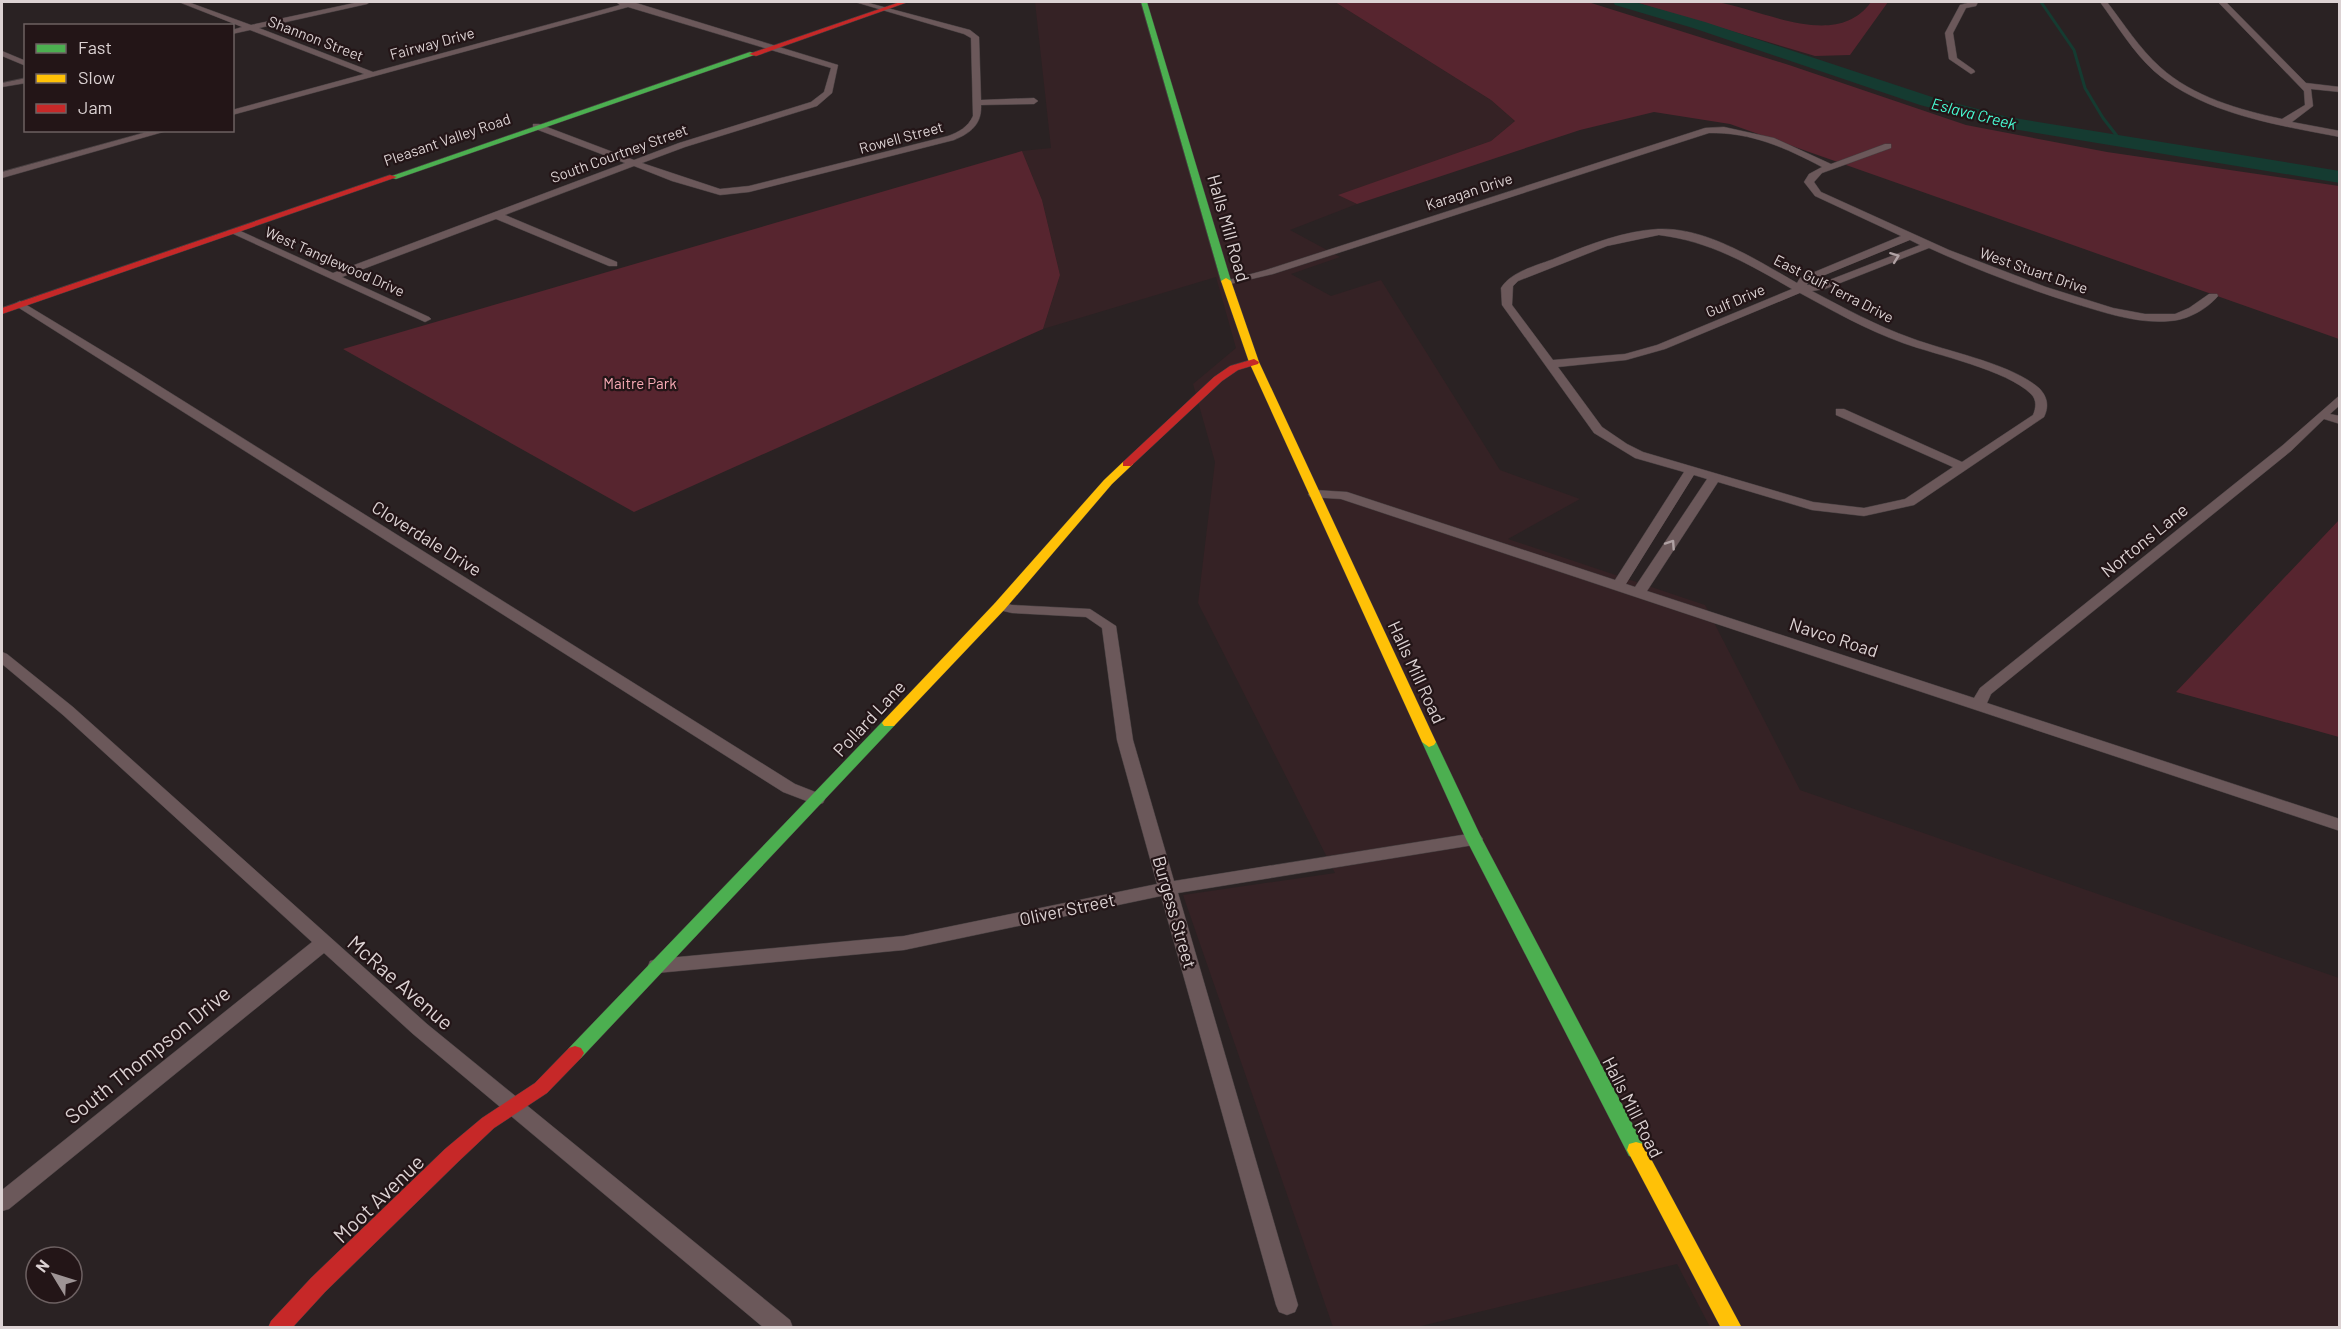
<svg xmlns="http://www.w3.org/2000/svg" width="2341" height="1329" viewBox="0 0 2341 1329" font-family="Barlow,sans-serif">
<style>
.built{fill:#352225}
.green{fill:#57252f}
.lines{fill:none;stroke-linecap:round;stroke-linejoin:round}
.stream{stroke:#153b31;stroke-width:3}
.river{fill:#153b31;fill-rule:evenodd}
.street-casing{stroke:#463f40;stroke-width:1}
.fast-casing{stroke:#463f40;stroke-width:1}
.slow-casing{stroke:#463f40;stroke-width:1}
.jam-casing{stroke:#463f40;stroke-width:1}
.street{fill:#6b585a;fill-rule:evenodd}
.fast{fill:#4caf50;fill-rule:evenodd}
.slow{fill:#ffc107;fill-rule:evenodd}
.jam{fill:#c62828;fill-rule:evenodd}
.oneway{stroke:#afa1a3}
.labels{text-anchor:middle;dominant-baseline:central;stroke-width:4.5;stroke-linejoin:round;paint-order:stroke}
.far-street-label{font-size:15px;fill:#dcd2d3;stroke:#231517}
.far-park-label{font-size:15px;fill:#f9abb6;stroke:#231517}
.far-water-label{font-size:16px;font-style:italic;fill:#47fcd4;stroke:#231517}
.street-label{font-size:18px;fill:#dcd2d3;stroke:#231517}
.near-street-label{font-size:21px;fill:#dcd2d3;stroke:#231517}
</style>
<rect width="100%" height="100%" fill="#2a2223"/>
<path class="built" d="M1035 2H1335L1491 100 1515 121 1491 141 1339 195 1357 204 1290 230 1340 257 1291 274 1331 296 1381 280 1500 470 1580 499 1508 539 1705 605 1800 790 2339 978V1327H1710L1677 1264 1417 1327H1333L1183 895 1335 873 1198 603 1215 462 1193 384 1236 348 1216 277 1043 329 1060 275 1042 200 1022 151 1051 148Z"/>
<path class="green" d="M1335 2H1588L1789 65 1966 125 2107 152 2339 186V339L1730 124 1654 112 1580 130 1357 204 1338 195 1491 141 1515 121 1491 100Z
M1634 2C1660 1 1690 0 1716 2 1763 9 1836 51 1871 2H1888L1850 55 1815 56Z
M1022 151 1042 200 1060 275 1043 329 634 512 343 349Z
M2339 520V737L2176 692Z"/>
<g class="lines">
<path class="stream" d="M2041 2 2074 50 2085 88 2103 118 2121 141"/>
<path class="river" d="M1613 2H1635L1705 22 1932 97 2008 117 2340 171V183L2007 128 1920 105 1693 28 1615 5Z"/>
<g class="street-casing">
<path id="street" d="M179 2H188L251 25 359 2H370L367 4 259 28 373 72 620 5 616 2H633L838 65 832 93 817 106 685 147 642 163 720 189 749 186 948 136C959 132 968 127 973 116L971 38 964 34 855 2H865L970 30 979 37 981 100 1034 98 1038 101 1034 104 981 105C982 124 971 133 954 140L749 192 720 195 672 181 634 166 505 215 617 262V266H609L496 219 342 277 429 317 431 319 425 322 227 231 236 229 333 273 625 163 533 128V124H539L634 160 679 143 811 102 824 92 831 68 628 7 232 115V110L364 74 250 30 232 34V30L242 27Z
M1971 2H1978L1976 6 1966 8 1953 33 1957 58 1974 70 1975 72 1971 74 1949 59 1945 33 1960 5Z
M2100 2H2107C2124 24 2139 48 2160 67 2193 97 2240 110 2282 119L2305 105 2304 91 2218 2H2226L2306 83 2340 87V92L2311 89 2313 106 2292 122 2340 131V137C2278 125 2203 114 2154 71 2133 52 2117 25 2100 2Z
M2 51 26 61V66L2 56Z
M26 78V83L2 87V83Z
M1724 127 1774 138 1831 164 1885 144H1891V148L1822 173 1814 182 1821 192 1949 250 2046 287 2113 308 2145 314H2175L2189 308 2209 294H2217L2218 296C2207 309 2188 320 2170 321 2138 324 2106 313 2076 304 2025 288 1977 270 1929 248L1825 289 1812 291C1844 308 1877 326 1911 338 1948 352 2010 363 2039 388 2048 397 2049 407 2044 417L1914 505 1864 516 1812 510 1718 482 1647 591 1974 698 1980 688 2283 445 2340 395V405L2330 414 2340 416V424L2324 419 2291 451 1991 694 1987 703 2340 819V831L1341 499 1310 497 1308 494 1315 490 1347 492 1615 580 1684 472 1635 458 1594 433 1502 305 1501 288C1511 271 1539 265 1556 258 1588 245 1623 231 1658 229 1707 227 1756 260 1797 283L1800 278 1901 236 1815 196 1804 182 1809 174 1822 167C1786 148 1751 132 1709 133L1273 274 1226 285 1221 282 1266 270 1705 128ZM1659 235C1709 241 1749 264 1792 289L1657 345 1625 354 1553 360 1512 305 1513 286 1518 281 1607 246ZM1910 240 1920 245 1819 284 1807 285 1808 282ZM1800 293C1833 311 1867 330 1903 343 1936 355 2007 370 2031 394 2037 400 2036 408 2033 415L1962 462 1844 409H1836V415L1953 467 1905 499 1864 508 1813 502 1643 452 1627 444 1602 427 1558 367 1626 360 1665 349ZM1694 475 1707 479 1635 587 1626 584Z
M154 130H170L2 178V172Z
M20 301 134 370 795 784 823 795 825 799 823 803 817 805 783 792 16 306 15 304Z
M1000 602 1012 605 1090 609 1116 626 1133 740 1174 881 1474 833 1480 835 1483 839 1480 843 1474 845 1178 893 1298 1305 1295 1312 1287 1315 1279 1312 1276 1305 1161 896 904 950 657 973 650 971 648 966 650 961 657 959 904 936 1157 884 1117 740 1102 628 1086 617 1012 613 995 609 993 606 995 603Z
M2 652 7 654 73 707 427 1024 790 1320 793 1328H764L413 1034 324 953 9 1209 2 1211V1190L312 942 63 715 2 664Z"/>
</g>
<g class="fast-casing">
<path id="fast" d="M1141 2H1147L1231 281 1229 283 1221 281Z
M750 52 757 54 396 179 389 177Z
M889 718 896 723 894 726 581 1058 575 1060 569 1058 566 1053 569 1048 884 720Z
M1429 737 1436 742 1482 839 1643 1144 1645 1150 1643 1156 1636 1158 1629 1156 1466 839 1422 742Z"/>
</g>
<g class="slow-casing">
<path id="slow" d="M1226 278 1231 281 1259 362 1436 742 1434 745 1429 747 1422 742 1249 362 1221 281Z
M1127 461 1133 464 1131 466 1112 484 1005 609 894 726H884L882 723 884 720 995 603 1104 480 1123 462Z
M1636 1142 1643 1144 1742 1328H1721L1627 1150 1629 1144Z"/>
</g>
<g class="jam-casing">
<path id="jam" d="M900 2H908L756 56 749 54Z
M390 175 397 177 2 314V308Z
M1254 359 1259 362 1258 364 1238 370 1222 381 1131 466H1123V462L1214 377 1230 366Z
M575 1046 581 1048 584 1053 581 1058 547 1093 494 1128 459 1161 325 1292 292 1328H268L271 1321 311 1278 445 1149 482 1118 535 1083 569 1048Z"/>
</g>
<use href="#street" class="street"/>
<use href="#fast" class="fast"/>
<use href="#slow" class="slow"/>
<use href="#jam" class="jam"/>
</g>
<defs><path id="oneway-chevron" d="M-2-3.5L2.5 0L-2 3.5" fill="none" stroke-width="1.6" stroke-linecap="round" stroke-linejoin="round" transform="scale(1.5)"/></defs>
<g class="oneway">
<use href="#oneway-chevron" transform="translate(1895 257) rotate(-21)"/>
<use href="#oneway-chevron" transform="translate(1671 544) rotate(-56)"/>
</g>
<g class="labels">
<g class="far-street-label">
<text transform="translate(316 38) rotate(21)">Shannon Street</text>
<text transform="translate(432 43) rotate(-15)">Fairway Drive</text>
<text transform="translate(901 137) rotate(-15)">Rowell Street</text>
<text transform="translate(447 139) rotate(-19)">Pleasant Valley Road</text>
<text transform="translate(619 153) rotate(-20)">South Courtney Street</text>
<text transform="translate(1469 191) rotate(-18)">Karagan Drive</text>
<text transform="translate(335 261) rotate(24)">West Tanglewood Drive</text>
<text transform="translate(2034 270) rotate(19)">West Stuart Drive</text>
<text transform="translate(1834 288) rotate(27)">East Gulf Terra Drive</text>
<text transform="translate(1735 300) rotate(-23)">Gulf Drive</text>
</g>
<g class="far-park-label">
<text x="640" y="383">Maitre Park</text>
</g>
<g class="far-water-label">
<text transform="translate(1974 113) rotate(14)">Eslava Creek</text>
</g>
<g class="street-label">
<text transform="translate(1229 228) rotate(74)">Halls Mill Road</text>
<text transform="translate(427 538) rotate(32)">Cloverdale Drive</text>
<text transform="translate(2144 540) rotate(-39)">Nortons Lane</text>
<text transform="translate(1834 637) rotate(18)">Navco Road</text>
<text transform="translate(1417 672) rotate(65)">Halls Mill Road</text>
<text transform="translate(869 718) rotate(-47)">Pollard Lane</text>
<text transform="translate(1067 909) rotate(-12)">Oliver Street</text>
<text transform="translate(1175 912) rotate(74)">Burgess Street</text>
<text transform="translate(1633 1107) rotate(63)">Halls Mill Road</text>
</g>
<g class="near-street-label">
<text transform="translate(401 982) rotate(41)">McRae Avenue</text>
<text transform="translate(147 1054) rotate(-39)">South Thompson Drive</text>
<text transform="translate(378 1198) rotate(-44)">Moot Avenue</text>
</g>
</g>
<rect width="2341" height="1329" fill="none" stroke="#dcd2d3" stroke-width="6"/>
<rect x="24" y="24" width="210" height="108" fill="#231517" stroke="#6d6162" stroke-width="1.5"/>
<rect x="36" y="44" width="30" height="9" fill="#4caf50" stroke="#6d6162" stroke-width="1.5"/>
<text x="78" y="54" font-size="18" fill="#dcd2d3">Fast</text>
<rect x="36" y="74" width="30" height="9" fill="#ffc107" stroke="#6d6162" stroke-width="1.5"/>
<text x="78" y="84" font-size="18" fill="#dcd2d3">Slow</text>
<rect x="36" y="104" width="30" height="9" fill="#c62828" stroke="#6d6162" stroke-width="1.5"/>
<text x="78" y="114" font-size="18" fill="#dcd2d3">Jam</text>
<g transform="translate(54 1275) rotate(308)"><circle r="28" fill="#231517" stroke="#6d6162" stroke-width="1.5"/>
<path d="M0-4.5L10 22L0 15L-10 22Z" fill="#9e9495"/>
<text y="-9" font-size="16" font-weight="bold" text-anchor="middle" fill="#dcd2d3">N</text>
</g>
</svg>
